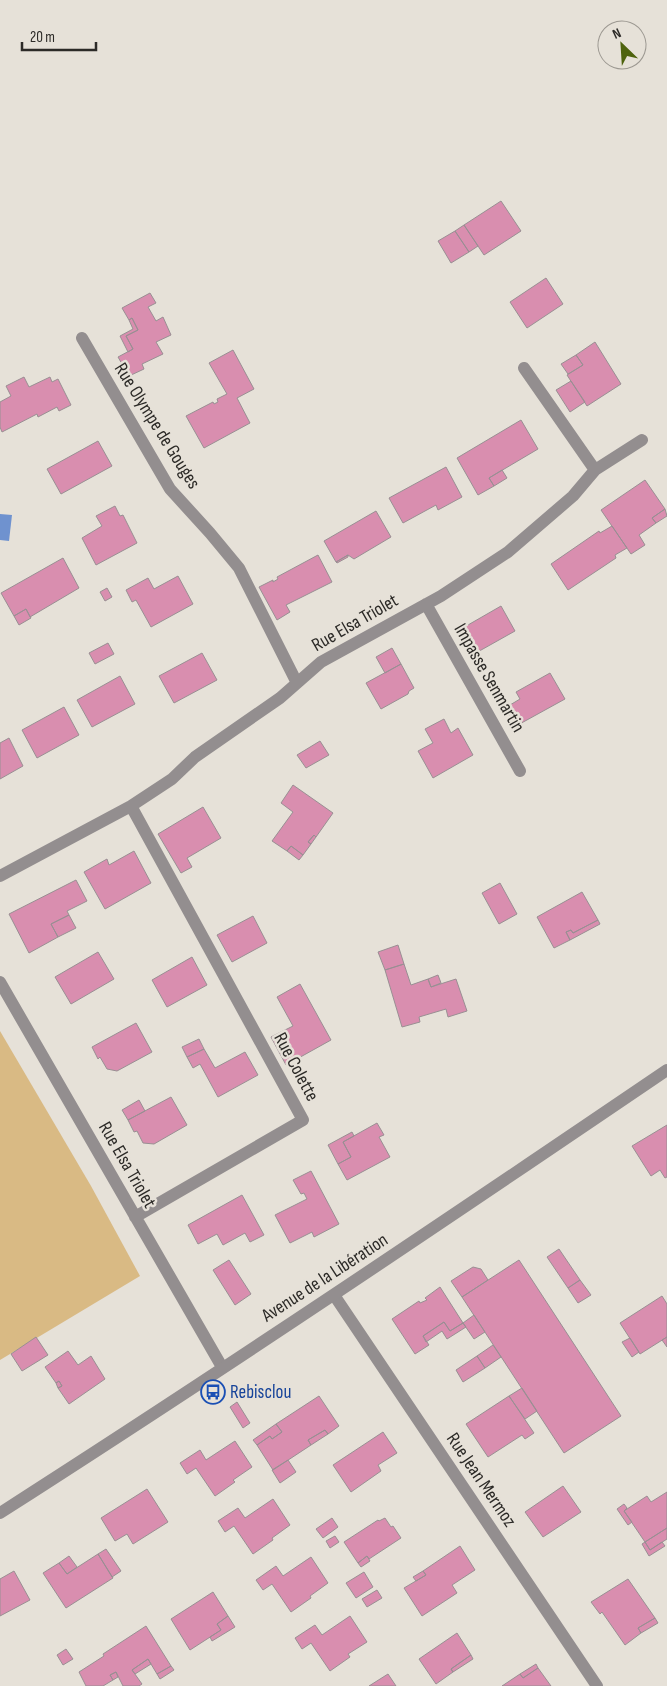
<svg xmlns="http://www.w3.org/2000/svg" width="667" height="1686" viewBox="0 0 667 1686" font-family="'Sofia Sans Condensed',sans-serif">
<style>
.green{fill:#d9ba84}
.water{fill:#6f92cf}
.building{fill:#d98eaf;stroke:#998f93}
.lines{fill:none;stroke-linecap:round;stroke-linejoin:round}
.minor{stroke:#938e8f;stroke-width:12}
.tertiary{stroke:#938e8f;stroke-width:12}
.labels{text-anchor:middle;dominant-baseline:central;stroke-width:5;stroke-linejoin:round;paint-order:stroke}
.street-label{font-size:19px;fill:#2c2a27;stroke:#e6e1d8}
.transit-label{font-size:19px;fill:#164399;stroke:#e6e1d8;text-anchor:start}
</style>
<rect width="100%" height="100%" fill="#e6e1d8"/>
<path class="green" d="M0 1031 91 1186 140 1276 0 1360Z"/>
<path class="water" d="M0 514 12 515 9 541 0 540Z"/>
<path class="building" d="M501 201 521 231 484 255 464 225Z
M464 225 478 246 469 252 455 231Z
M455 231 469 252 451 263 438 241Z
M546 278 563 304 527 328 510 302Z
M150 293 156 303 148 307 156 321 163 317 171 335 156 342 163 354 142 364 144 369 129 376 118 357 133 349 126 336 138 330 132 318 129 320 122 308Z
M132 318 138 330 126 336 133 349 128 352 120 336 133 329 129 320Z
M595 342 621 384 587 406 567 375 583 365 576 355Z
M233 350 254 389 237 398 250 423 204 448 186 416 213 402 214 404 218 402 217 399 227 394 209 363Z
M576 355 583 365 568 374 561 364Z
M24 377 29 387 50 377 52 382 58 379 71 405 59 411 57 407 38 417 37 414 2 432 0 427V402L11 396 6 386Z
M571 381 585 402 570 412 556 390Z
M521 420 538 449 489 478 494 486 478 495 457 458Z
M98 441 112 466 61 494 47 469Z
M446 467 462 497 438 510 436 505 403 523 389 498Z
M502 470 507 478 494 486 489 478Z
M645 480 665 509 652 518 656 523 639 535 645 545 631 554 601 510Z
M115 506 120 516 123 515 137 543 96 565 82 538 102 526 96 516Z
M665 509 667 516 656 523 652 518Z
M376 511 391 537 354 559 348 555 336 562 324 541Z
M612 526 627 548 615 555 616 558 568 590 551 564 599 531 600 533Z
M318 555 332 582 286 605 290 612 277 620 259 587 273 580V582L278 579 277 577Z
M348 555V557L337 563 336 562Z
M63 558 79 588 30 617 26 609 14 616 1 593Z
M178 576 193 604 151 627 136 600 132 602 126 590 148 578 154 589Z
M107 588 112 597 105 601 100 592Z
M501 606 515 631 474 654 461 629Z
M26 609 31 618 19 625 14 616Z
M108 643 114 654 95 664 89 653Z
M392 648 401 664 385 673 376 657Z
M202 653 217 680 174 703 159 676Z
M401 664 414 688 409 691 408 694 381 709 366 683Z
M550 673 565 699 516 726 505 708 520 699 516 692Z
M120 676 135 704 92 727 77 700Z
M64 707 79 735 37 758 22 730Z
M444 719 451 733 458 728 473 755 433 778 418 751 433 743 425 729Z
M9 738 23 766 0 779V743Z
M320 741 329 755 306 768 297 755Z
M293 785 333 813 316 837 314 835 308 842 311 844 303 855 291 846 287 851 272 841 293 812 281 803Z
M203 807 221 838 187 858 192 867 181 873 158 834Z
M314 835 316 837 311 844 308 842Z
M291 846 303 855 299 860 287 851Z
M134 851 151 883 105 909 84 872 107 859 109 865Z
M76 880 87 901 67 911 69 915 51 924 58 937 29 953 9 914Z
M500 883 517 914 499 924 482 893Z
M582 892 598 920 573 933 571 930 566 932 570 940 554 948 537 917Z
M69 915 76 928 58 937 51 924Z
M253 916 267 943 232 962 217 935Z
M598 920 600 924 570 940 566 932 571 930 573 933Z
M398 945 404 964 385 970 378 952Z
M98 952 114 979 71 1004 55 977Z
M192 957 207 985 167 1007 152 980Z
M404 964 411 985 428 979 431 987 456 979 467 1011 448 1017 446 1009 419 1017 420 1022 402 1027 385 970Z
M438 975 441 983 431 987 428 979Z
M300 984 331 1040 286 1065 271 1037 293 1026 277 997Z
M136 1023 152 1052 117 1071 107 1069 100 1057 98 1059 92 1047Z
M199 1039 204 1049 187 1057 182 1047Z
M204 1049 215 1068 245 1052 258 1075 218 1097 200 1064 193 1068 187 1057Z
M171 1097 187 1125 154 1144 143 1143 137 1131 134 1132 128 1120Z
M139 1100 145 1111 128 1120 122 1110Z
M377 1123 384 1135 379 1137 390 1157 347 1180 338 1164 351 1157 343 1142Z
M667 1125V1177L665 1178 660 1170 651 1176 632 1146Z
M352 1132 354 1136 343 1142 351 1157 338 1164 328 1145Z
M311 1171 339 1224 314 1237 312 1232 290 1243 275 1215 307 1199 304 1193 301 1194 293 1180Z
M242 1195 264 1235 250 1242 245 1233 223 1245 217 1234 198 1244 188 1225Z
M559 1249 580 1280 568 1288 547 1257Z
M229 1260 251 1294 235 1305 213 1270Z
M519 1260 621 1416 564 1453 462 1297Z
M473 1267 481 1269 488 1280 462 1297 451 1281Z
M580 1280 591 1295 578 1303 568 1288Z
M440 1287 463 1323 450 1331 444 1322 423 1336 429 1345 415 1354 392 1319 419 1301 420 1303 427 1300 425 1298Z
M662 1296 667 1304V1337L640 1354 620 1323Z
M474 1315 485 1332 474 1339 463 1323Z
M444 1322 450 1331 463 1323 466 1327 447 1339 442 1331 426 1342 423 1336Z
M36 1337 48 1355 22 1371 11 1354Z
M667 1337V1347L662 1340Z
M630 1338 639 1352 632 1357 622 1342Z
M493 1345 501 1357 485 1368 477 1356Z
M68 1351 78 1365 91 1356 105 1379 69 1404 58 1388 62 1386 59 1381 56 1383 45 1367Z
M477 1356 485 1368 463 1382 456 1370Z
M59 1381 62 1386 58 1388 56 1383Z
M522 1388 537 1411 525 1419 509 1396Z
M319 1396 339 1426 328 1434 325 1430 308 1440 311 1445 273 1470 257 1445 270 1436 272 1439 282 1432 276 1424Z
M509 1396 534 1433 525 1439 522 1435 488 1457 466 1424Z
M237 1402 250 1423 243 1428 230 1407Z
M276 1424 282 1432 272 1439 270 1436 257 1445 253 1440Z
M325 1430 328 1434 311 1445 308 1440Z
M383 1432 397 1453 378 1465 381 1471 351 1492 333 1465Z
M235 1441 252 1467 233 1480 235 1482 215 1496 196 1468 187 1474 180 1463 200 1450 206 1460Z
M288 1460 296 1472 280 1483 272 1470Z
M563 1486 581 1512 543 1537 525 1512Z
M147 1489 168 1522 133 1544 127 1534 115 1541 101 1518Z
M667 1492V1528L645 1542 624 1511 647 1496 651 1502Z
M273 1499 290 1525 272 1538 273 1540 253 1554 234 1526 225 1532 218 1521 238 1508 245 1518Z
M624 1504 627 1508 624 1511 632 1522 628 1525 617 1509Z
M332 1518 338 1527 323 1538 316 1529Z
M385 1518 391 1527 393 1526 401 1538 369 1559 367 1556 358 1563 344 1542 378 1520 379 1521Z
M667 1528V1539L650 1550 645 1542Z
M335 1536 339 1542 330 1548 326 1541Z
M645 1542 650 1550 662 1542 665 1546 649 1556 642 1544Z
M460 1546 475 1570 452 1585 457 1593 422 1616 404 1588 426 1575 423 1571Z
M106 1549 121 1571 112 1577 98 1554Z
M98 1554 113 1578 66 1608 43 1573 59 1563 67 1574Z
M69 1556 77 1567 67 1574 59 1563Z
M367 1556 370 1561 361 1567 358 1563Z
M311 1557 328 1583 310 1596 311 1598 291 1612 272 1584 263 1590 256 1580 276 1566 283 1576Z
M14 1571 30 1600 0 1616V1579Z
M423 1571 426 1575 416 1581 413 1577Z
M364 1572 373 1587 356 1598 346 1583Z
M628 1579 655 1618 638 1628 641 1633 625 1645 602 1612 600 1614 591 1602Z
M377 1590 382 1598 367 1607 362 1599Z
M213 1592 228 1616 217 1624 221 1630 190 1650 171 1619Z
M228 1616 235 1627 212 1641 210 1637 221 1630 217 1624Z
M350 1616 367 1642 348 1654 350 1657 330 1671 311 1643 302 1649 295 1638 315 1625 322 1635Z
M655 1618 658 1623 641 1633 638 1628Z
M146 1626 171 1666 157 1674 148 1659 132 1670 142 1684 139 1686H123L116 1672 110 1675 113 1680 103 1686H86L79 1672 104 1656 103 1654Z
M457 1633 471 1655 451 1669 453 1672 436 1684 419 1659Z
M66 1649 73 1659 63 1665 57 1655Z
M471 1655 473 1659 453 1672 451 1669Z
M148 1659 151 1664 135 1674 132 1670Z
M536 1664 538 1668 523 1678 520 1674Z
M171 1666 174 1670 160 1679 157 1674Z
M538 1668 551 1686H502L520 1674 523 1678Z
M116 1672 118 1677 113 1680 110 1675Z
M388 1674 396 1686H369Z"/>
<g class="lines">
<path class="minor" d="M82 338 170 489 210 533 239 568 297 683
M524 368 595 470
M426 604 520 771
M131 806 172 779 195 757 280 698 321 662 441 596 508 552 573 496 595 470 642 440
M0 876 131 806 303 1120 135 1217
M0 982 222 1367
M334 1295 597 1686"/>
<path class="tertiary" d="M0 1513C225 1369 446 1220 667 1070"/>
</g>
<defs>
<g id="bus-ring" transform="scale(1.25)"><circle r="9.5" fill="#e6e1d8" stroke="#1a4fb4" stroke-width="1.5"/><path d="M-5-6H5V4H4V6H2V4H-2V6H-4V4H-5ZM-3.5-4V0h7V-4ZM-3.5 1.2v1.5H-2V1.2ZM2 1.2v1.5H3.5V1.2Z" fill="#1a4fb4"/></g>
</defs>
<g fill-rule="evenodd">
<use href="#bus-ring" x="213" y="1392"/>
</g>
<g class="labels">
<g class="street-label">
<text transform="translate(157 426) rotate(58)">Rue Olympe de Gouges</text>
<text transform="translate(355 623) rotate(-30)">Rue Elsa Triolet</text>
<text transform="translate(489 678) rotate(60)">Impasse Senmartin</text>
<text transform="translate(296 1067) rotate(62)">Rue Colette</text>
<text transform="translate(127 1165) rotate(60)">Rue Elsa Triolet</text>
<text transform="translate(325 1278) rotate(-33)">Avenue de la Libération</text>
<text transform="translate(481 1480) rotate(56)">Rue Jean Mermoz</text>
</g>
<g class="transit-label">
<text x="230" y="1392">Rebisclou</text>
</g>
</g>
<g transform="translate(622 45) rotate(335)"><circle r="24" fill="#e6e1d8" stroke="#9c9891"/>
<path d="M0-4L9 19L0 12L-9 19Z" fill="#4e630e"/>
<text y="-8" font-size="14" font-weight="bold" text-anchor="middle" fill="#2c2a27">N</text>
</g>
<path d="M22 42v8h74v-8" fill="none" stroke="#2c2a27" stroke-width="2.5"/>
<text x="30" y="42" font-size="15" fill="#2c2a27" stroke="#e6e1d8" stroke-width="4" paint-order="stroke">20 m</text>
</svg>
